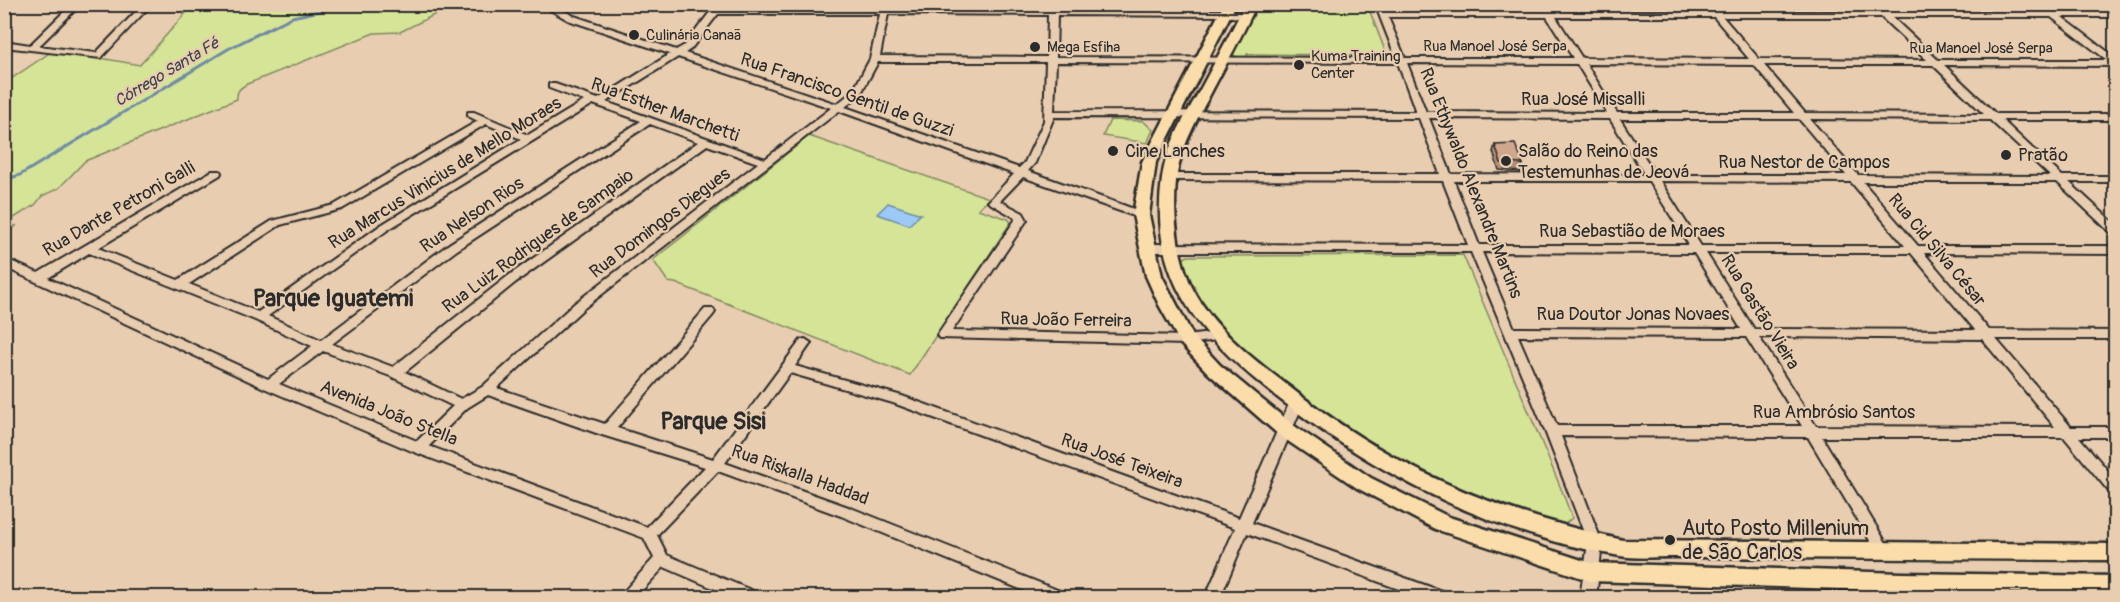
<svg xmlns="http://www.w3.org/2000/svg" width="2120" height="602" viewBox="0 0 2120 602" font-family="Pangolin,sans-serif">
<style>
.built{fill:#debea3}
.green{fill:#d5e497;stroke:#808861;stroke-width:1.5}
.water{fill:#9cc9f6;stroke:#6f8aa5;stroke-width:1.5}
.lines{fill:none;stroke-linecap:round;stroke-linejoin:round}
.stream{stroke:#6f8aa5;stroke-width:3}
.minor-casing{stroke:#2b2b2b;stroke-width:4}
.major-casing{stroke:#2b2b2b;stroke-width:5}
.minor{fill:#e9cdb0;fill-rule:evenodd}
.major{fill:#faddab;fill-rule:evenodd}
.wall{fill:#b38f78;stroke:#2b2b2b;stroke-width:1.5}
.building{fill:#d0a68c;stroke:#2b2b2b;stroke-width:1.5}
.poi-dot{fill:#2b2b2b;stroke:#e9cdb0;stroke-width:2}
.labels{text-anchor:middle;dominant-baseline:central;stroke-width:4.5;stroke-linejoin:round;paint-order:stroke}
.far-poi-label{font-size:15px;fill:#2b2b2b;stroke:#e9cdb0;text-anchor:start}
.far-street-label{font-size:15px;fill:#2b2b2b;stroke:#e9cdb0}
.far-water-label{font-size:16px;font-style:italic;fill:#3c4349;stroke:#e9cdb0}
.street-label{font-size:18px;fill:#2b2b2b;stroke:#e9cdb0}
.poi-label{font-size:18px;fill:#2b2b2b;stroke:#e9cdb0;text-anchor:start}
.near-poi-label{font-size:21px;fill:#2b2b2b;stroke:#e9cdb0;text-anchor:start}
.district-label{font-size:24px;font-weight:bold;fill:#2b2b2b;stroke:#e9cdb0}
</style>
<rect width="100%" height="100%" fill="#e9cdb0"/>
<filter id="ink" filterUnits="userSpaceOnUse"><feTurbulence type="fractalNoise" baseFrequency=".0167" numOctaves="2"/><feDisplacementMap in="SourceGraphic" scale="12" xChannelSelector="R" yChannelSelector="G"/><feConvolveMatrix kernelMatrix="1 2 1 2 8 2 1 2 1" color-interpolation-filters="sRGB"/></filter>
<g filter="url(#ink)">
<path class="built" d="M1539 4 1541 10 1539 11H1386L1382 5Z"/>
<path class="green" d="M228 4H447L452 6 400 32 374 33 247 84C240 88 236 91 237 99L85 161 59 188 42 196 35 205 9 221V225L16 226 5 235V83L54 50 140 65 192 6Z
M1367 4 1386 53 1390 52 1391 56 1388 58 1369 59 1368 55 1247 54V58L1236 57 1232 53 1257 5Z
M1110 120 1143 121 1153 130 1147 143 1103 136Z
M809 136 989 198 978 209 1008 219 1011 222 910 375 675 283 668 282 653 260Z
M1463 255 1562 491 1572 518 1565 524 1554 525 1475 498 1383 457 1264 369 1216 324 1194 289 1183 265V259L1188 256Z"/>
<path class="water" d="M888 203 921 214 909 225 877 214Z"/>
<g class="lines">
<path class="stream" d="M4 180 20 175 228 49 292 17 352 4"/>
<g class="minor-casing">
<path id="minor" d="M72 4H81L39 46 96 53 143 4H152L101 58 4 47V41L30 45Z
M540 4H552L574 16 676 50 685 45 716 4H722V8L881 9 882 4H890L889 9 1049 10 1050 4H1056L1057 10H1225L1246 13 1250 16 1246 19 1225 16 1057 15 1056 57 1396 58 1375 4H1384L1386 11H1544L1542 8 1546 5 1549 6 1552 11H1710L1704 4H1713L1719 11H1876L1869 4H1879L1886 11H2044L2036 4H2046L2055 11H2116V17H2062L2116 58V66L1944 65 1996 114H2116V120H2002L2062 176H2116V182H2069L2116 225V235L2112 234 2057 182H1863L1918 246H2116V254L1924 253 1989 330 2116 331V339H1996L2071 427H2116V437H2079L2116 480V495L2111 494 2064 437H1822L1888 546 1890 550 1888 554 1883 556 1878 554 1808 437 1561 436 1602 543 1596 598H1580L1588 543 1545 431 1471 252H1148L1142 248 1148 244 1468 245 1443 181 1169 180 1164 177 1169 174H1440L1419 118 1054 117 1035 163 1028 171 1145 213 1147 215 1145 217H1137L1023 177 1000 201 1023 213 1027 220 952 331 1187 336 1217 332 1223 336 1217 340 1187 344 939 338 937 335 939 332 1015 220 1014 217 988 202 1014 174 839 111 583 309 497 388 605 424 705 309H713L715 312 713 315 617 428 713 459 801 340 805 339 811 343 795 366 902 396 1239 518 1289 404 1291 401H1301L1303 404 1252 523 1447 593 1449 598H1423L1247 533 1220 598H1205L1235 528 893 403 790 373 725 463 851 508 1065 593 1067 598H1042L841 516 718 471 657 535 667 555 758 593 760 598H736L664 567 635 598H618L654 558 644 538 414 452 264 388 4 267V258L38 273 212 171H220L221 173 220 175 98 248 178 280 272 221 334 205 478 121 468 116V112H474L528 135 584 101 549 88V84H555L598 99 670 54 568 20ZM718 14H880L870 59 853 91 837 104 685 53 691 49ZM888 14 1048 15 1047 57 880 56ZM1388 17H1547L1573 58H1405ZM1556 17H1714L1749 59 1582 58ZM1723 17H1881L1927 60 1759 59ZM1892 17H2051L2107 60H1938ZM678 57 831 108 765 159 606 102ZM878 62H1046L1044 121 1025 162 1019 168 845 107 860 95ZM1056 62 1398 63 1416 112 1054 111ZM1407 63 1577 64 1607 113 1426 112ZM1586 64 1754 65 1794 113H1617ZM1764 65H1933L1984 114 1805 113ZM593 104 641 121 449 244 321 340 268 316 389 229ZM1429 118 1610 119 1645 175 1451 174ZM1620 119H1799L1846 175H1656ZM1810 119 1990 120 2050 176 1858 175ZM486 124 521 139 381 225 258 312 189 284 280 225 342 209ZM650 124 698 142 508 276 393 367 332 344 457 250ZM707 145 758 163 575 303 482 387 461 399 405 372 516 282ZM1454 181H1649L1689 245H1479ZM1660 181 1851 182 1905 246H1701ZM1482 252 1694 253 1741 329 1514 328ZM89 253 255 320 312 346 268 379 48 278ZM1706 253H1911L1975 330 1754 329ZM1518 336 1746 337 1802 426H1557ZM1759 337 1982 339 2055 427 1816 426ZM323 351 390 376 453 406 417 441 279 384ZM488 395 602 435 705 467 647 527 429 446 467 408Z
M1902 576 1907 577 1918 598H1903L1894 582 1897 577Z"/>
</g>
<g class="major-casing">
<path id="major" d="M1224 4H1236L1156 162 1149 215 1162 276 1193 336 1220 365 1293 425 1371 478 1449 517 1591 563 1902 573 2116 576V594L1902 591 1591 581 1435 529 1357 488 1279 435 1208 373 1181 344 1159 305 1146 276 1133 215 1142 162Z
M1245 4H1257C1243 33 1228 61 1213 89 1198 118 1180 147 1176 181 1173 217 1177 259 1194 291 1214 328 1249 356 1282 381 1391 468 1488 510 1623 540L2116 544V560C2002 560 1888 559 1774 558 1740 557 1707 557 1673 557 1656 557 1637 559 1620 556 1489 534 1369 471 1267 389 1196 332 1149 275 1162 179 1166 146 1185 117 1201 88 1216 60 1231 32 1245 4Z"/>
</g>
<use href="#minor" class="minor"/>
<use href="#major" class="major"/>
</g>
<path class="wall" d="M1495 145 1523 164 1521 172 1499 170 1493 152Z"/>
<path class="building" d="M1515 144 1523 164 1501 163 1495 145Z"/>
</g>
<g class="poi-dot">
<circle cx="634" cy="35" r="6"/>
<circle cx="1035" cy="47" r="6"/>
<circle cx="1299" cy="65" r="6"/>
<circle cx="1113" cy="151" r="6"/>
<circle cx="2006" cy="155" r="6"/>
<circle cx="1506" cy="161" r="6"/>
<circle cx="1670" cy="540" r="6"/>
</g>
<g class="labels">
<g class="far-poi-label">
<text x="646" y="35">Culinária Canaã</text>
<text x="1047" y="47">Mega Esfiha</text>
<text x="1311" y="56">Kuma Training<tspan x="1311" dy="17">Center</tspan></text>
</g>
<g class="far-street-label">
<text x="1495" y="46">Rua Manoel José Serpa</text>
<text x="1981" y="48">Rua Manoel José Serpa</text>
</g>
<g class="far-water-label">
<text transform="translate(167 72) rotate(-31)">Córrego Santa Fé</text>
</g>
<g class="street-label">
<text transform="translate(847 95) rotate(19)">Rua Francisco Gentil de Guzzi</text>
<text x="1583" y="99">Rua José Missalli</text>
<text transform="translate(665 110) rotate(20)">Rua Esther Marchetti</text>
<text x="1804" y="162">Rua Nestor de Campos</text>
<text transform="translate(445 173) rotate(-32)">Rua Marcus Vinicius de Mello Moraes</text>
<text transform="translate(1471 183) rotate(68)">Rua Ethywaldo Alexandre Martins</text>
<text transform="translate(119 209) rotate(-30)">Rua Dante Petroni Galli</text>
<text transform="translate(472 215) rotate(-34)">Rua Nelson Rios</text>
<text transform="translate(660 223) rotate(-37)">Rua Domingos Diegues</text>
<text x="1632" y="231">Rua Sebastião de Moraes</text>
<text transform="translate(538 241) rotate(-36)">Rua Luiz Rodrigues de Sampaio</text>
<text transform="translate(1937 250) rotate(50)">Rua Cid Silva César</text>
<text transform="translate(1760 312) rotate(58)">Rua Gastão Vieira</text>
<text x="1633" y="314">Rua Doutor Jonas Novaes</text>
<text transform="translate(1066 320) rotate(1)">Rua João Ferreira</text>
<text x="1834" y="412">Rua Ambrósio Santos</text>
<text transform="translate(389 413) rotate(22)">Avenida João Stella</text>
<text transform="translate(1122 461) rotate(20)">Rua José Teixeira</text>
<text transform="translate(800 475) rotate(20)">Rua Riskalla Haddad</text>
</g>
<g class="poi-label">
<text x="1125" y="151">Cine Lanches</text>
<text x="1518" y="151">Salão do Reino das<tspan x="1518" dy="21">Testemunhas de Jeová</tspan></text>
<text x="2018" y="155">Pratão</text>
</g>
<g class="near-poi-label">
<text x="1682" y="528">Auto Posto Millenium<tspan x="1682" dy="24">de São Carlos</tspan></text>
</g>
<g class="district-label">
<text x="333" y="298">Parque Iguatemi</text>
<text x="713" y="421">Parque Sisi</text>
</g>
</g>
<rect width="2120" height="602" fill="none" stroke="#e9cdb0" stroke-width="24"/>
<rect x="12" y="12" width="2096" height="578" fill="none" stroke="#2b2b2b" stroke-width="2" filter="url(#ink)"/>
</svg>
